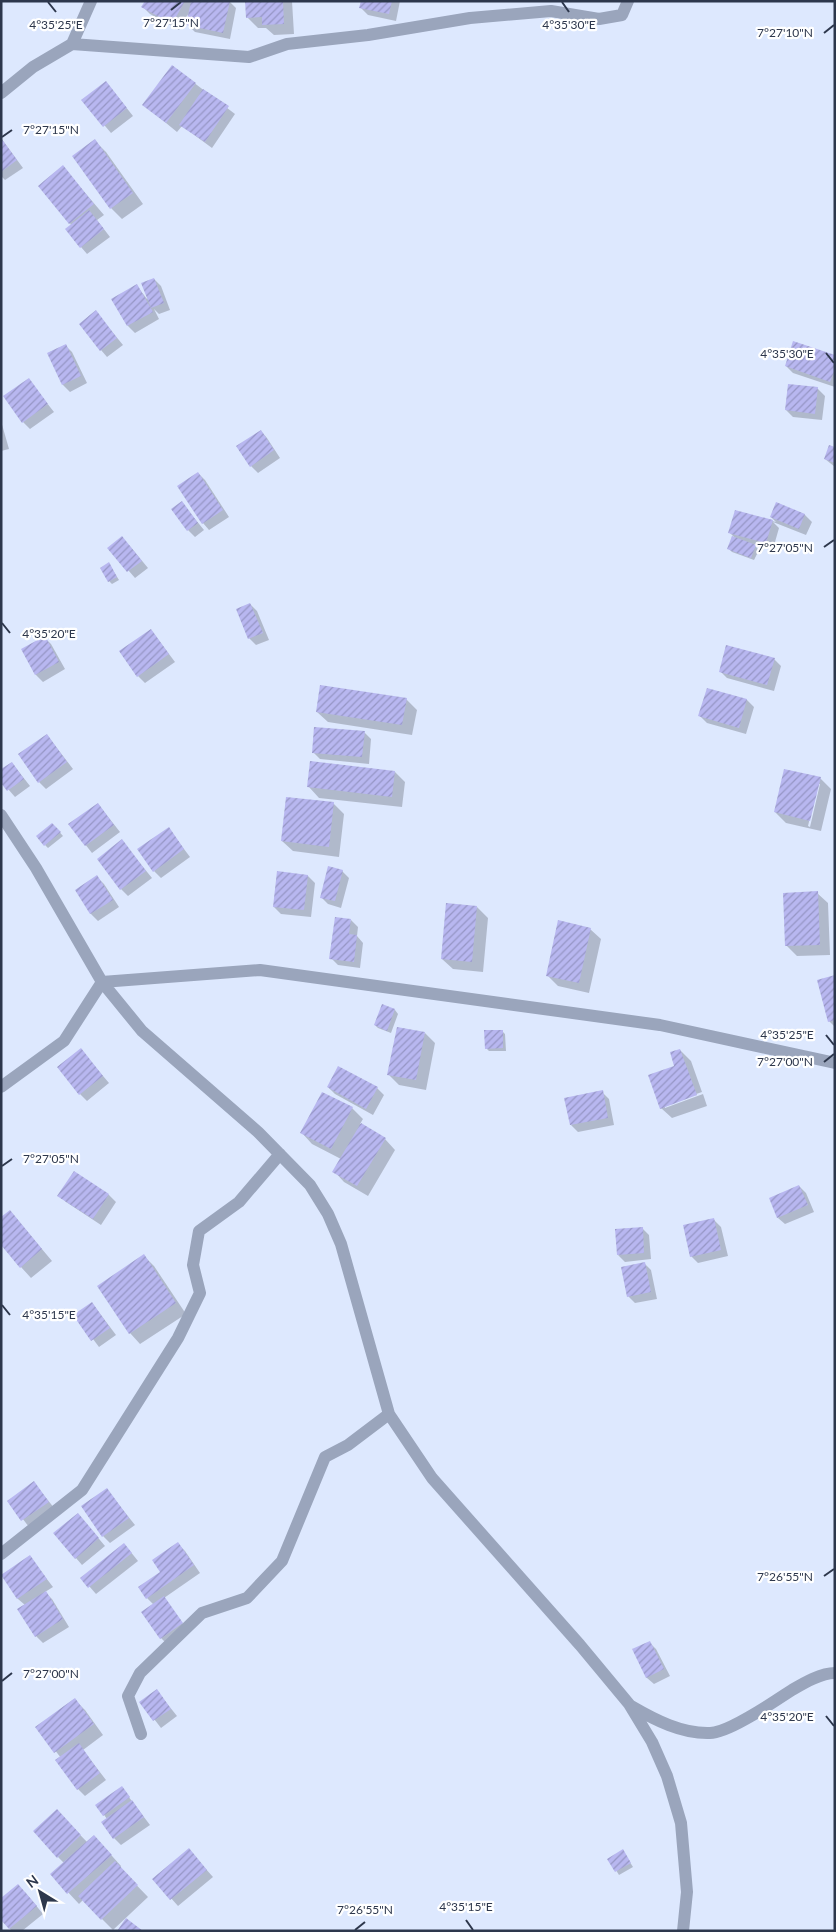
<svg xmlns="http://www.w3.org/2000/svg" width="836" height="1932" viewBox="0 0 836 1932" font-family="Lato,sans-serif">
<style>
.shadow{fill:#0003;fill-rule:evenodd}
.building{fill:url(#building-hatch)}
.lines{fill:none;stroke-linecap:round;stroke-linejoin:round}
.minor{stroke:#9aa5bc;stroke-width:12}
.ticks{fill:none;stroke:#2d374c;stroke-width:2}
.ticks-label{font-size:12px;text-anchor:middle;fill:#2d374c;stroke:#fff;stroke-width:4.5;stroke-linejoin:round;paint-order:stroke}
</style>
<defs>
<pattern id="building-hatch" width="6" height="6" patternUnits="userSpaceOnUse" patternTransform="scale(1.25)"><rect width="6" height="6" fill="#b8b7f0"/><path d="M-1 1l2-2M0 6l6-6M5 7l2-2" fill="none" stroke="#9696c5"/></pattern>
</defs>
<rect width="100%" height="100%" fill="#dde8fe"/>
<path class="shadow" d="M146 1H229L236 8 230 39 195 32 188 25 190 11 179 30 150 14 143 7Z
M246 1H292L294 34 274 35 266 28H258L247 17Z
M362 1H400L396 21 368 15 361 8Z
M172 66 235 114 212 148 182 126 177 132 144 105Z
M106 82 133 116 111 133 83 100Z
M1 138 23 168 5 180 1 176Z
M95 141 106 152 143 204 122 219 111 208 74 156Z
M63 167 104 215 97 220 110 237 87 254 81 247 70 223Z
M154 279 161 286 170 310 159 314 154 309 159 319 135 333 128 326 113 300 137 286 147 299 149 298Z
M96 312 123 345 107 357 101 350Z
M65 345 72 352 87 383 70 392 63 385 48 353Z
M835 357V387L793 373 786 366Z
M28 379 54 412 30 429 23 422Z
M818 389 825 396 822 420 793 417 786 410Z
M1 421 9 449 1 451Z
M261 431 267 438 280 458 258 473 251 466Z
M835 448V467L825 459Z
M198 473 205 480 229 517 209 530 203 523Z
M182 503 204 530 195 537 188 530Z
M777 503 805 515 812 522 806 535 773 522 779 528 773 549 753 544 759 550 754 560 732 552 729 549 734 537 730 533 736 511 776 522 771 517Z
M129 545 148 568 135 578 109 548Z
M109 564 119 580 112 584 109 581Z
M250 604 257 611 269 640 256 645 249 638Z
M151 630 175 662 145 683 138 676Z
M44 637 51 644 65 669 43 682 36 675 22 650Z
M774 659 781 666 774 691 727 678 720 671Z
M708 689 747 700 754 707 746 734 707 723 700 716Z
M406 699 417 710 412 735 328 722 317 712Z
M364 732 371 739 369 764 320 759 313 752Z
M47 735 73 769 46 789 39 782Z
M12 763 30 786 15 797 1 781Z
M395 772 405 782 402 807 319 798 309 787Z
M820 778 831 789 821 831 786 823 775 812ZM818 784H820L810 827 808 826Z
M333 803 344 814 339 857 293 851 282 841Z
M98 804 120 832 92 853 70 825Z
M55 827 63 836 48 848 45 845Z
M169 829 190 857 161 878 154 871Z
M122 841 152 878 128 896 121 889Z
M342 871 349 878 341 908 328 904 321 897Z
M308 876 315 883 311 917 281 914 274 907Z
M97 877 104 884 119 907 98 921 91 914 76 890Z
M817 893 828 903 830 955 797 956 786 945Z
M477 907 488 918 483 972 453 969 442 959Z
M351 920 358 927 357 936 363 943 360 968 338 965 331 958Z
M590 929 601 939 589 993 558 986 547 975Z
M835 976V1027L829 1021Z
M383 1006 395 1010 398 1014 391 1033 378 1028 375 1025Z
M502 1031 505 1034 506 1051H489L486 1048Z
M425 1033 435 1043 426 1090 399 1085 389 1075Z
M81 1050 109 1083 87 1101 80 1094Z
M680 1050 691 1061 702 1092 665 1105V1108L703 1094 707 1106 672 1118 661 1108Z
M328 1087 377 1088 384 1095 373 1115 335 1094Z
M602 1092 609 1099 614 1125 578 1132 571 1125Z
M352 1108 363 1119 360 1124 385 1139 395 1150 368 1196 344 1182 334 1171 341 1159 312 1144 302 1133Z
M74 1173 109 1195 116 1202 101 1225 66 1202 59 1195Z
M799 1186 806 1193 814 1212 785 1224 778 1218Z
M10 1211 52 1261 31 1278 21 1267Z
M714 1220 721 1227 728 1256 698 1263 691 1256Z
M642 1228 649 1235 651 1259 625 1262 618 1255Z
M144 1256 154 1266 186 1314 140 1344 130 1333Z
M644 1263 651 1270 657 1299 635 1303 628 1296Z
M92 1303 116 1335 99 1347 75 1315Z
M34 1483 55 1509 29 1527 9 1501Z
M107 1490 135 1525 110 1543 103 1536Z
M84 1521 105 1546 82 1565 76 1558Z
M178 1544 185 1551 200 1573 164 1598 188 1631 168 1645 161 1638 154 1605 147 1598Z
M130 1551 138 1561 96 1594 82 1578Z
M30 1557 53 1587 45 1592 52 1599 69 1627 43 1643 36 1636 25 1605 18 1599 2 1575Z
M649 1642 656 1649 670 1676 654 1684 647 1678 634 1650Z
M157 1691 177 1716 161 1728 141 1702Z
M74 1699 85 1710 103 1735 83 1750 106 1780 85 1796 78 1789 61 1758 37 1727Z
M122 1788 150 1825 121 1845 114 1838 107 1819 97 1805Z
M57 1811 87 1842 104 1847 121 1866 120 1868 148 1897 113 1930 83 1900 79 1904 51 1874 64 1863 58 1857Z
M189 1850 213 1877 178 1906 154 1879Z
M623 1851 633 1867 619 1875 609 1859Z
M25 1892 43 1914 22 1931H12L9 1928Z"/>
<path class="building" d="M145 1H185L172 24 141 7Z
M191 1H230L223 33 186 25Z
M245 1H283L284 24 262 25V17L246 18Z
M361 1H392L389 14 359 8Z
M172 65 196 83 166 123 142 105Z
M106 81 127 108 103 127 81 100Z
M203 89 229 106 205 142 179 125Z
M1 138 17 160 1 172Z
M95 139 133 193 110 209 72 156Z
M63 165 94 204 69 224 38 186Z
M89 210 104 229 80 248 65 229Z
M154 278 164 303 151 308 141 283Z
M137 284 153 312 127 326 111 299Z
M96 310 117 338 100 351 79 324Z
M793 341 835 355V369L830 382 785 366Z
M66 344 81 376 62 385 47 353Z
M29 378 48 404 22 423 3 396Z
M788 384 818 387 815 414 785 410Z
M261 430 274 450 250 467 236 446Z
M829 445 835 447V463L824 459Z
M198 472 223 510 202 524 177 486Z
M182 501 198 523 187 531 171 509Z
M776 502 805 514 799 529 770 517Z
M735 510 773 520 766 543 728 533Z
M122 536 142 561 127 572 107 548Z
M732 536 756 545 751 558 727 549Z
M109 562 117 577 108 582 100 568Z
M250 603 263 633 248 639 236 609Z
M151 629 169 654 137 677 119 651Z
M45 636 59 662 35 675 21 649Z
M726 645 775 658 767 685 719 672Z
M320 685 407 698 402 725 316 712Z
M707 688 747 699 739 728 698 716Z
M314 727 365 731 362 757 312 753Z
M47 734 67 762 38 783 18 754Z
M310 761 395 771 392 797 307 787Z
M12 762 24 779 7 791 1 783V769Z
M784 769 821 777 810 821 774 812Z
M286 797 334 802 329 847 281 841Z
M98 803 114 825 85 846 68 824Z
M52 823 61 832 44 846 36 836Z
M169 827 184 849 153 872 137 849Z
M122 839 146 871 120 890 97 859Z
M328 866 343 870 335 901 320 898Z
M277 871 308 875 304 910 273 907Z
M97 875 113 900 90 914 75 890Z
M818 891 820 945 785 946 783 893Z
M446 903 477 906 472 962 441 959Z
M335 917 351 919 349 934 357 935 354 962 329 959Z
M558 920 591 928 579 983 546 976Z
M835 975V1020L828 1022 817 980Z
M382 1004 395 1009 387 1031 374 1025Z
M397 1027 425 1032 416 1080 387 1075Z
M484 1030H503V1048L485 1049Z
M81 1048 103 1076 79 1095 57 1067Z
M680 1049 697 1095 660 1109 648 1075 674 1066 670 1052Z
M338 1066 378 1087 366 1109 327 1087Z
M603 1090 608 1118 570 1125 564 1098Z
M322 1092 353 1107 331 1149 300 1133Z
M361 1123 386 1138 357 1186 332 1172Z
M74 1171 109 1194 93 1219 57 1196Z
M799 1185 808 1205 777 1218 769 1198Z
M10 1210 42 1249 20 1268 1 1245V1217Z
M714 1218 721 1250 690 1257 683 1225Z
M643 1227 644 1253 617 1255 615 1229Z
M144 1254 176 1303 129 1334 97 1286Z
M645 1262 651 1292 627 1297 621 1267Z
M92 1302 110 1328 91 1341 73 1315Z
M34 1481 49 1502 21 1521 7 1501Z
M107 1488 129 1518 102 1537 81 1506Z
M78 1513 99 1538 75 1559 53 1533Z
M178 1542 194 1565 146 1599 138 1587 160 1572 152 1560Z
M124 1543 132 1553 88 1588 80 1578Z
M30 1555 47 1579 17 1599 1 1575Z
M46 1591 63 1619 35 1637 17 1609Z
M164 1596 183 1623 160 1639 141 1612Z
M650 1641 664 1669 646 1678 632 1649Z
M157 1689 171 1709 153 1721 139 1702Z
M75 1698 94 1724 54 1753 35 1727Z
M79 1743 100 1773 77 1790 55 1760Z
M122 1786 130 1797 103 1816 95 1805Z
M132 1800 144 1817 113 1839 101 1822Z
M57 1809 81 1835 57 1858 33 1831Z
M94 1835 112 1855 67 1894 50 1874Z
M189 1848 207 1870 170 1900 152 1879Z
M623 1849 631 1863 615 1872 607 1859Z
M115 1861 138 1885 101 1920 78 1896Z
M18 1884 37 1906 9 1929 1 1920V1898Z
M126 1918 143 1931H117Z"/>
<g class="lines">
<path class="minor" d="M72 44 249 57 287 44 368 35 470 18 551 11 599 19 622 15 628 1
M1 93 33 67 72 44 91 1
M1 815 36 868 102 982 142 1031 258 1132 310 1185 328 1214 341 1244 389 1414 432 1478 580 1645 629 1704 652 1742 667 1776 681 1823 687 1892 683 1931
M1 1087 64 1041 102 982 260 970 660 1025 835 1063
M1 1554 82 1490 178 1338 200 1293 193 1265 199 1231 239 1202 280 1154
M631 1706C655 1720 682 1734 710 1733 729 1733 775 1701 792 1690 804 1683 821 1673 835 1673
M141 1734 128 1696 140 1673 202 1613 247 1598 282 1561 325 1457 348 1445 389 1414"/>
</g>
<path class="ticks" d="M48 2 56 12M562 2 569 12M171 10 181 2M824 33 834 25M2 137 12 130M826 353 834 363M824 547 834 540M2 623 10 633M826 1035 834 1045M824 1062 834 1054M2 1166 12 1159M2 1305 10 1315M824 1576 834 1569M2 1681 12 1673M826 1716 834 1726M466 1920 473 1930M355 1930 365 1922"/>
<g class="ticks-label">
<text x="171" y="27">7°27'15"N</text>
<text x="56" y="29">4°35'25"E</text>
<text x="569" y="29">4°35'30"E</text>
<text x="785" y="37">7°27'10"N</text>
<text x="51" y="134">7°27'15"N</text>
<text x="787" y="358">4°35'30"E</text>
<text x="785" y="552">7°27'05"N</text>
<text x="49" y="638">4°35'20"E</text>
<text x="787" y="1039">4°35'25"E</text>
<text x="785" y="1066">7°27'00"N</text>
<text x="51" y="1163">7°27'05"N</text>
<text x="49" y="1319">4°35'15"E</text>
<text x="785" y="1581">7°26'55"N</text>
<text x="51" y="1678">7°27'00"N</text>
<text x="787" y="1721">4°35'20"E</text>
<text x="466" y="1911">4°35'15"E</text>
<text x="365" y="1914">7°26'55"N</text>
</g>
<rect width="836" height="1932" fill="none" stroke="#2d374c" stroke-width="5"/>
<g transform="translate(40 1892) rotate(323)" stroke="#ffffff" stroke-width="4" paint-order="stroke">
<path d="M0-4L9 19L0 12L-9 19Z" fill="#2d374c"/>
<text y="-8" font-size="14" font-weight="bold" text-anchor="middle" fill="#2d374c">N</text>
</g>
</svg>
